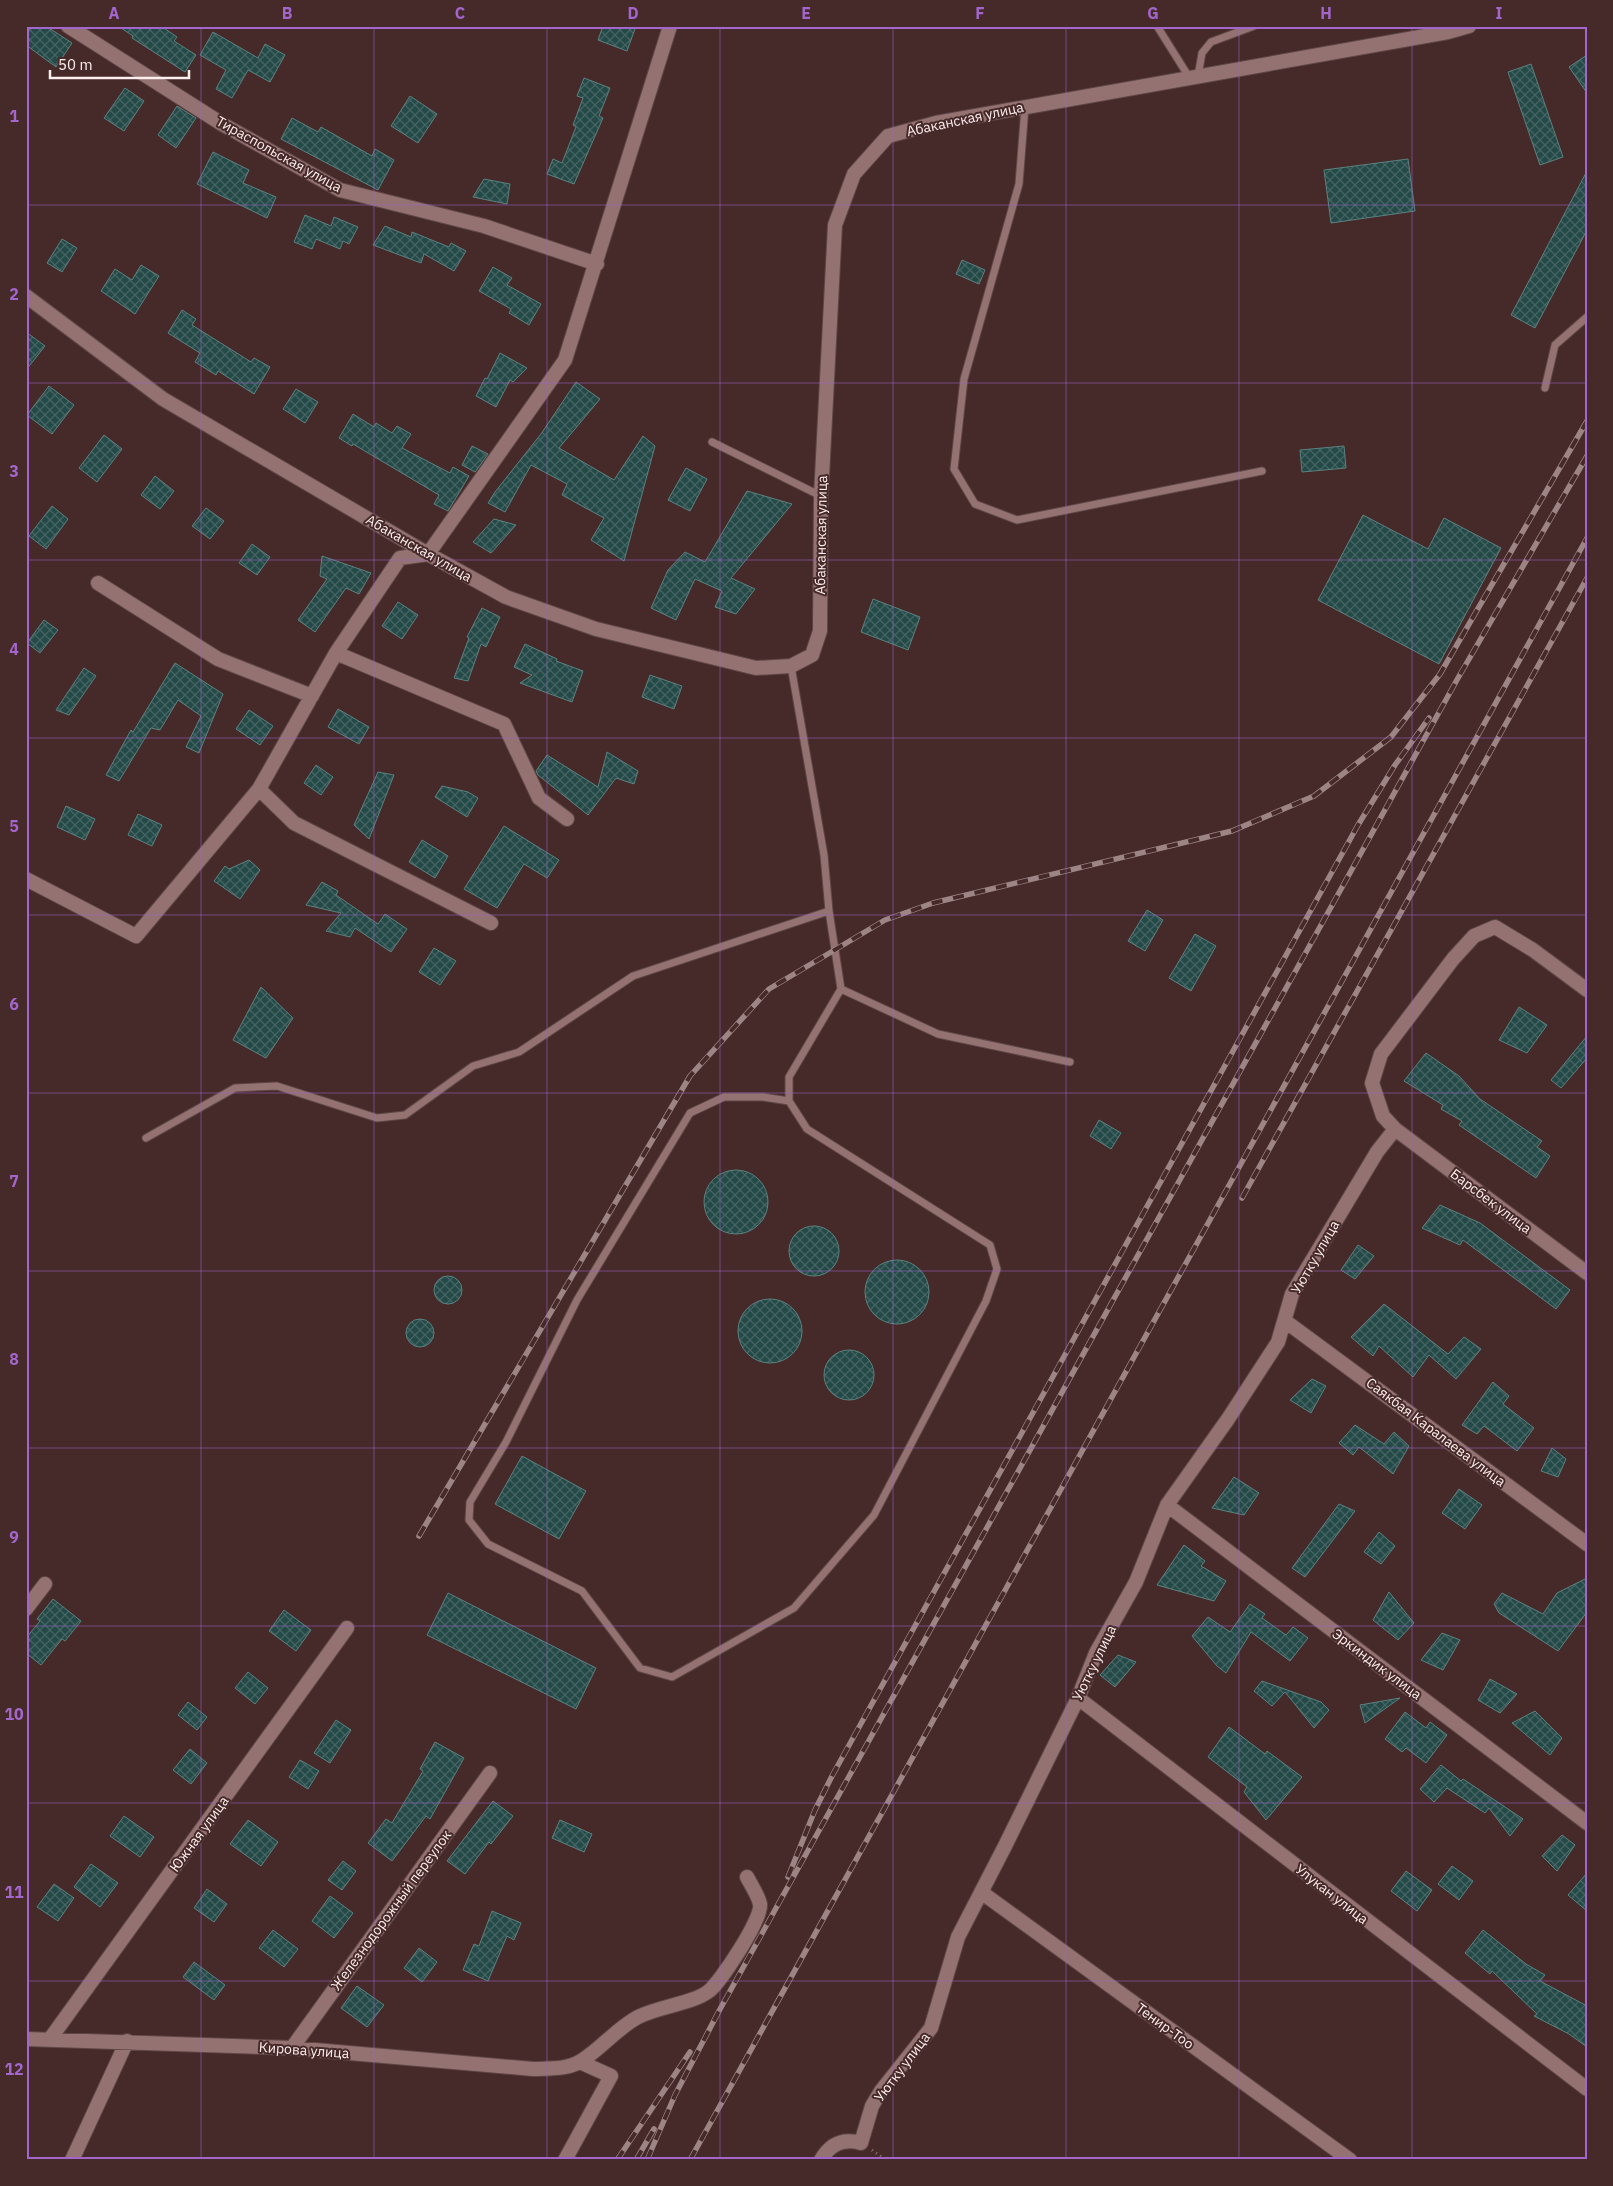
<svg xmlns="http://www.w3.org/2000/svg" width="1613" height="2186" viewBox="0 0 1613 2186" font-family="'IBM Plex Sans',sans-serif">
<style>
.building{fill:url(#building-cross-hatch);stroke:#5b8280}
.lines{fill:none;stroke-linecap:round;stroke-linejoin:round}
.lane-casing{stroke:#5e4647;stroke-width:9}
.street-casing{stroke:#5e4647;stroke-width:16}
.path{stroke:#8e7676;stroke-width:3;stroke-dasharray:1 4;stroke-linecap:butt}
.lane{stroke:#947271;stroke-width:7}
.street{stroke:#947271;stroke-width:14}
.rail-casing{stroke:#9c8584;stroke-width:5.5}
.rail{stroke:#462929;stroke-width:4;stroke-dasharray:11;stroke-linecap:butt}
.grid{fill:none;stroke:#a266cd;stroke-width:1;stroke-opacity:0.55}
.labels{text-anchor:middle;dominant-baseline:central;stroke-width:4;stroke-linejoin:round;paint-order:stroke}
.street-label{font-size:14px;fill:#feeeed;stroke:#462929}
.neatline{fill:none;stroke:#a266cd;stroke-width:2}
.grid-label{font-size:16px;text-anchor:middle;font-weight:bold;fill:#a266cd}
</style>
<defs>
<pattern id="building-cross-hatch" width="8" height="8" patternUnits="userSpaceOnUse" patternTransform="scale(1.25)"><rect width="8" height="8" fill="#244a48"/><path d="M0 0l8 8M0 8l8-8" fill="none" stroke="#456463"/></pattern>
</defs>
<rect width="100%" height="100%" fill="#462929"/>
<path class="building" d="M26 26H46L72 43 56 67 26 45Z
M118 26H161L177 37 174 41 196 55 185 72 132 38 133 36Z
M603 26H636L627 51 598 40Z
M213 32 258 58 265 44 285 55 270 82 248 70 232 98 216 89 226 70 200 55Z
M1587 55V93L1569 67Z
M1531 64 1563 157 1540 165 1508 72Z
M584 78 610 88 599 116 603 118 574 184 547 174 553 159 562 163 576 127 573 125 583 98 577 96Z
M125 88 144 101 124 131 104 118Z
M410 96 437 114 418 143 391 126Z
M177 106 196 118 176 148 158 135Z
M292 118 318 132 321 127 372 156 375 149 394 160 378 190 281 139Z
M213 152 249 170 243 183 276 197 267 218 197 184Z
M1408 159 1415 211 1331 223 1324 170Z
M1587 171V230L1535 328 1511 315Z
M484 179 510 184 507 204 473 197Z
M305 215 331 226 334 217 358 227 349 244 343 241 340 249 316 239 312 249 294 242Z
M385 226 411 237 412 232 449 247 451 243 466 251 454 271 424 254 421 263 373 245Z
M62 239 77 248 62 272 47 263Z
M962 260 985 270 979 284 956 274Z
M141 265 159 276 135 314 101 291 115 269 132 280Z
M493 267 512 278 507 285 541 304 529 325 509 313 511 309 479 291Z
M182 310 196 319 192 325 251 362 254 358 270 367 254 394 218 371 216 375 195 362 200 353 168 333Z
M26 332 45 346 26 370Z
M500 353 527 368 513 382 510 380 496 407 476 396 485 378 487 379Z
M576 382 600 399 559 448 614 480 643 436 655 446 624 561 591 540 604 518 562 495 567 484 531 465 505 512 488 503 495 492 541 434Z
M49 386 74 405 52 434 27 415Z
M296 389 318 402 305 423 283 409Z
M353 414 374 427 376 423 392 433 397 426 411 434 402 448 450 473 453 467 469 476 448 511 434 504 439 495 353 444 352 446 339 438Z
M104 435 122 449 97 482 79 468Z
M472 446 488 454 475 472 462 465Z
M1344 446 1346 468 1302 472 1300 450Z
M686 468 707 479 690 511 668 500Z
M155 476 174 491 160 509 141 495Z
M747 491 792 504 731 578 755 589 736 614 715 607 722 591 695 579 676 620 651 608 668 570 685 552 705 562Z
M52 506 68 519 46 549 29 536Z
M206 508 224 521 210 539 192 526Z
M1363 515 1428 549 1444 518 1501 548 1439 664 1318 600Z
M494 519 516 525 491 553 473 542Z
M252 544 270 557 257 575 239 563Z
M322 556 371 573 359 594 346 588 315 632 298 620 327 579 320 576Z
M873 599 920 617 908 650 861 632Z
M398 602 418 615 402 639 382 626Z
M482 608 500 617 486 647 481 644 468 681 454 678 469 638 467 637Z
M44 620 58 630 40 653 27 643Z
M525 644 557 659 556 661 583 671 572 702 520 683 532 675 514 667Z
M175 663 223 694 199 753 186 747 201 716 178 700 160 730 151 728 119 781 106 775 131 730 133 732Z
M84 668 96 676 69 715 56 710Z
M650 675 682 686 674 709 642 697Z
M338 709 369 727 359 744 328 727Z
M249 710 273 726 260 745 236 729Z
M607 752 638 771 634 784 616 778 588 815 538 775 536 771 547 755 598 787Z
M316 765 333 777 321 795 304 783Z
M378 772 394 775 369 839 354 825Z
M442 786 468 792 478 798 467 817 435 797Z
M66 806 95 819 85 840 57 827Z
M138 814 162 825 152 846 128 835Z
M504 826 559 860 547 878 524 864 497 908 464 889Z
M422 840 448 856 435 878 409 862Z
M249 860 260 870 240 899 214 881 225 866 229 869Z
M322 882 338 891 336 895 378 924 385 914 407 929 391 952 355 928 350 937 326 931 341 913 306 905Z
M1147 910 1163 920 1145 951 1128 941Z
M1195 934 1216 946 1191 991 1169 978Z
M434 948 456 961 440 985 419 972Z
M261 987 293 1018 266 1058 233 1040Z
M1519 1007 1547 1025 1527 1053 1499 1040Z
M1587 1036V1058L1561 1088 1551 1080Z
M1426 1053 1459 1076 1480 1099 1542 1141 1537 1147 1550 1156 1536 1178 1459 1125 1462 1121 1441 1109 1443 1105 1404 1081Z
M1099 1120 1121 1133 1111 1149 1090 1136Z
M704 1202a32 32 0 1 1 64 0a32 32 0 1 1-64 0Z
M1440 1205 1480 1223 1570 1290 1556 1309 1463 1240 1460 1245 1422 1228Z
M789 1251a25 25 0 1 1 50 0a25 25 0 1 1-50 0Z
M1358 1245 1374 1256 1355 1279 1341 1270Z
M865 1292a32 32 0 1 1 64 0a32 32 0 1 1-64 0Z
M434 1290a14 14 0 1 1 28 0a14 14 0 1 1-28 0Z
M738 1331a32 32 0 1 1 64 0a32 32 0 1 1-64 0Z
M1384 1304 1448 1354 1464 1337 1481 1349 1456 1379 1429 1355 1413 1377 1379 1346 1373 1356 1351 1337Z
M406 1333a14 14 0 1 1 28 0a14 14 0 1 1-28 0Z
M824 1375a25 25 0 1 1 50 0a25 25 0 1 1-50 0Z
M1312 1379 1326 1386 1311 1413 1290 1400Z
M1493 1382 1509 1396 1503 1404 1534 1428 1517 1451 1484 1426 1477 1434 1462 1425Z
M1355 1425 1384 1444 1394 1432 1409 1446 1393 1474 1359 1447 1353 1455 1339 1443Z
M1552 1448 1566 1459 1558 1477 1541 1471Z
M522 1456 586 1491 559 1539 495 1504Z
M1234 1477 1259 1493 1244 1515 1212 1508Z
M1459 1489 1482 1505 1465 1529 1442 1513Z
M1339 1504 1355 1511 1305 1577 1292 1568Z
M1379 1532 1395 1546 1381 1564 1364 1552Z
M1184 1545 1205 1561 1201 1566 1226 1581 1214 1601 1157 1585Z
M1587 1578V1612L1558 1651 1499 1613 1494 1604 1502 1593 1543 1614 1557 1593Z
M1389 1592 1414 1623 1398 1640 1373 1620Z
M448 1593 596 1668 576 1709 427 1635Z
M53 1599 81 1621 65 1641 62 1639 41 1665 26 1653V1638L40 1621 37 1619Z
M1250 1604 1265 1614 1262 1618 1286 1635 1293 1627 1308 1638 1290 1661 1251 1632 1226 1673 1217 1666 1192 1636 1208 1617 1230 1632Z
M284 1610 311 1630 296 1651 269 1631Z
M1442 1633 1460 1640 1443 1670 1421 1660Z
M1118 1655 1136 1662 1115 1687 1100 1675Z
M248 1672 268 1688 255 1704 235 1688Z
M1490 1679 1517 1694 1500 1713 1478 1700Z
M1262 1681 1321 1702 1329 1710 1314 1728 1285 1692 1272 1706 1254 1691Z
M1400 1698 1365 1723 1360 1705Z
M188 1702 207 1717 197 1730 178 1715Z
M1535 1711 1562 1738 1550 1755 1512 1723Z
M1405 1712 1426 1728 1430 1722 1447 1735 1426 1763 1406 1748 1402 1752 1385 1739Z
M336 1720 351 1730 330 1763 314 1753Z
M1229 1727 1265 1754 1267 1751 1302 1777 1266 1820 1244 1792 1247 1787 1208 1757Z
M435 1742 464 1758 430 1819 426 1816 392 1861 368 1843 386 1819 392 1823 423 1771 420 1769Z
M190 1749 207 1763 191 1784 173 1770Z
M300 1760 319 1771 308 1789 289 1777Z
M1441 1765 1461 1781 1463 1779 1523 1819 1510 1836 1489 1808 1485 1813 1447 1788 1434 1802 1420 1789Z
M493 1801 513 1816 491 1844 489 1842 465 1874 447 1861Z
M124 1816 154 1837 140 1857 110 1836Z
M248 1820 278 1842 261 1866 230 1844Z
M560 1820 592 1834 584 1852 552 1838Z
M1562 1835 1575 1845 1557 1871 1542 1856Z
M343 1861 356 1871 342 1890 328 1880Z
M91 1864 118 1883 100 1907 74 1887Z
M1452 1866 1473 1881 1459 1900 1438 1884Z
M1406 1871 1432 1890 1417 1911 1391 1891Z
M1587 1873V1911L1568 1895Z
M54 1884 74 1898 58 1921 37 1907Z
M207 1889 227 1904 214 1922 194 1908Z
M330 1896 353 1913 334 1938 312 1921Z
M492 1911 521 1923 514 1940 507 1936 488 1981 463 1970 474 1944 479 1946Z
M273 1930 298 1949 284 1967 259 1948Z
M1483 1930 1526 1964 1545 1975 1540 1981 1587 2006V2047L1569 2034 1534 2016 1537 2014 1492 1971 1490 1974 1465 1953Z
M419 1948 437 1962 422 1982 404 1968Z
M194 1962 225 1985 214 2000 183 1977Z
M357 1986 384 2005 367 2027 341 2008Z"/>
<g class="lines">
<g class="lane-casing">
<path id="lane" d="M1157 26 1189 77
M1198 76 1202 53 1211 42 1254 26
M1025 107 1019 184 964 379 954 469 975 504 1017 520 1262 471
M1545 388 1555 345 1587 317
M712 442 821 496
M791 666 824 855 829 911 841 989 938 1034 1070 1062
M789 1101 763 1097H724L690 1113 577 1300 506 1442 470 1502 469 1520 488 1544 582 1591 640 1668 672 1677 794 1608 874 1515 986 1301 997 1269 990 1245 807 1129 789 1101V1077L841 989
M146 1138 235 1088 277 1086 377 1118 405 1115 473 1066 519 1052 633 976 829 911"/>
</g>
<g class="street-casing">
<path id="street" d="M68 26 222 124 340 190 484 226 597 264
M26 296 163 399 428 554 506 597 596 629 756 668 791 666 812 655 820 631 821 496 835 225 854 174 888 136 936 123 1448 32 1469 26
M98 583 218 659 312 696
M336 653 504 724 539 798 567 819
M259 789 294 823 491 923
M26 879 136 936 259 789 336 653 400 558 428 554 565 360 670 26
M1587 990 1533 950 1495 927 1474 936 1453 959 1381 1054 1372 1083 1383 1116 1395 1129 1587 1273
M1285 1321 1587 1544
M1167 1505 1587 1823
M26 1609 45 1584
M1078 1698 1587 2089
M981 1892 1350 2160
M26 2039 292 2048 533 2069C548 2068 567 2070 581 2061 601 2049 617 2028 638 2017 659 2006 692 2004 709 1991 721 1981 763 1918 760 1904 758 1895 751 1885 747 1877
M50 2039 347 1628
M292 2048 490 1773
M72 2160 127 2041
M565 2160 611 2076 580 2062
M821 2160C830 2144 843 2138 861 2143L872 2106 881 2091 931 2028 958 1937 1005 1846 1078 1698 1096 1653 1136 1582 1167 1505 1228 1419 1278 1342 1292 1294 1377 1152 1395 1129"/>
</g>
<path class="path" d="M872 2150 886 2160"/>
<use href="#lane" class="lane"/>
<use href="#street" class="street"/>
<g class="rail-casing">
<path id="rail" d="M1242 1198 1587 578
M419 1536 690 1076 769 989 885 920 933 903 1232 831 1314 796 1391 737 1440 674 1587 421
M788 1877 815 1810 832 1776 1358 825 1395 765 1429 718
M617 2160 690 2052
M636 2160 654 2129
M647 2160 675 2095 719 2011 1458 678 1587 456
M690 2160 1587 538"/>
</g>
<use href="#rail" class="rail"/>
</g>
<path class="grid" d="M201 26V2160M374 26V2160M547 26V2160M720 26V2160M893 26V2160M1066 26V2160M1239 26V2160M1412 26V2160M26 205H1587M26 383H1587M26 560H1587M26 738H1587M26 915H1587M26 1093H1587M26 1271H1587M26 1448H1587M26 1626H1587M26 1803H1587M26 1981H1587"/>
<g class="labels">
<g class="street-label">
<text transform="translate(965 119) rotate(-12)">Абаканская улица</text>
<text transform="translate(279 154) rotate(29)">Тираспольская улица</text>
<text transform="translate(821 535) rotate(-89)">Абаканская улица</text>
<text transform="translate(419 548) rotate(30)">Абаканская улица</text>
<text transform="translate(1491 1201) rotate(37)">Барсбек улица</text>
<text transform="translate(1315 1257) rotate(-60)">Уютку улица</text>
<text transform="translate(1436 1432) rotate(37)">Саякбая Каралаева улица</text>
<text transform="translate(1094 1663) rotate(-64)">Уютку улица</text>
<text transform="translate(1377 1664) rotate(37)">Эркиндик улица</text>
<text transform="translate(199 1834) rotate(-54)">Южная улица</text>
<text transform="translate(1332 1894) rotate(38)">Улукан улица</text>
<text transform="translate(391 1910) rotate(-54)">Железнодорожный переулок</text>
<text transform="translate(1165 2026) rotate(36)">Тенир-Тоо</text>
<text transform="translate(304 2050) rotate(4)">Кирова улица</text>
<text transform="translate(902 2067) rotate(-53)">Уютку улица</text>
</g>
</g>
<rect width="1613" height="2186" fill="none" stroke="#462929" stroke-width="55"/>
<path d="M50 70v8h139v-8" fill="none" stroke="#feeeed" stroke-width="2.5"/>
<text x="58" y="70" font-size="15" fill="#feeeed" stroke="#462929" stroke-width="4" paint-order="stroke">50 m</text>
<rect x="28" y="28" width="1558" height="2130" class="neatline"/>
<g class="grid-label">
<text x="114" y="19">A</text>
<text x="287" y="19">B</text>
<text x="460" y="19">C</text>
<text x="633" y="19">D</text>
<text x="806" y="19">E</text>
<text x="980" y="19">F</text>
<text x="1153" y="19">G</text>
<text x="1326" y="19">H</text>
<text x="1499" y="19">I</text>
<text x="14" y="122">1</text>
<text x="14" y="300">2</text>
<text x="14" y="477">3</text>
<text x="14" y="655">4</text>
<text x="14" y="832">5</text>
<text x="14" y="1010">6</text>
<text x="14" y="1187">7</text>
<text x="14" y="1365">8</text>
<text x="14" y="1543">9</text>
<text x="14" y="1720">10</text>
<text x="14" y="1898">11</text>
<text x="14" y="2075">12</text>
</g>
</svg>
